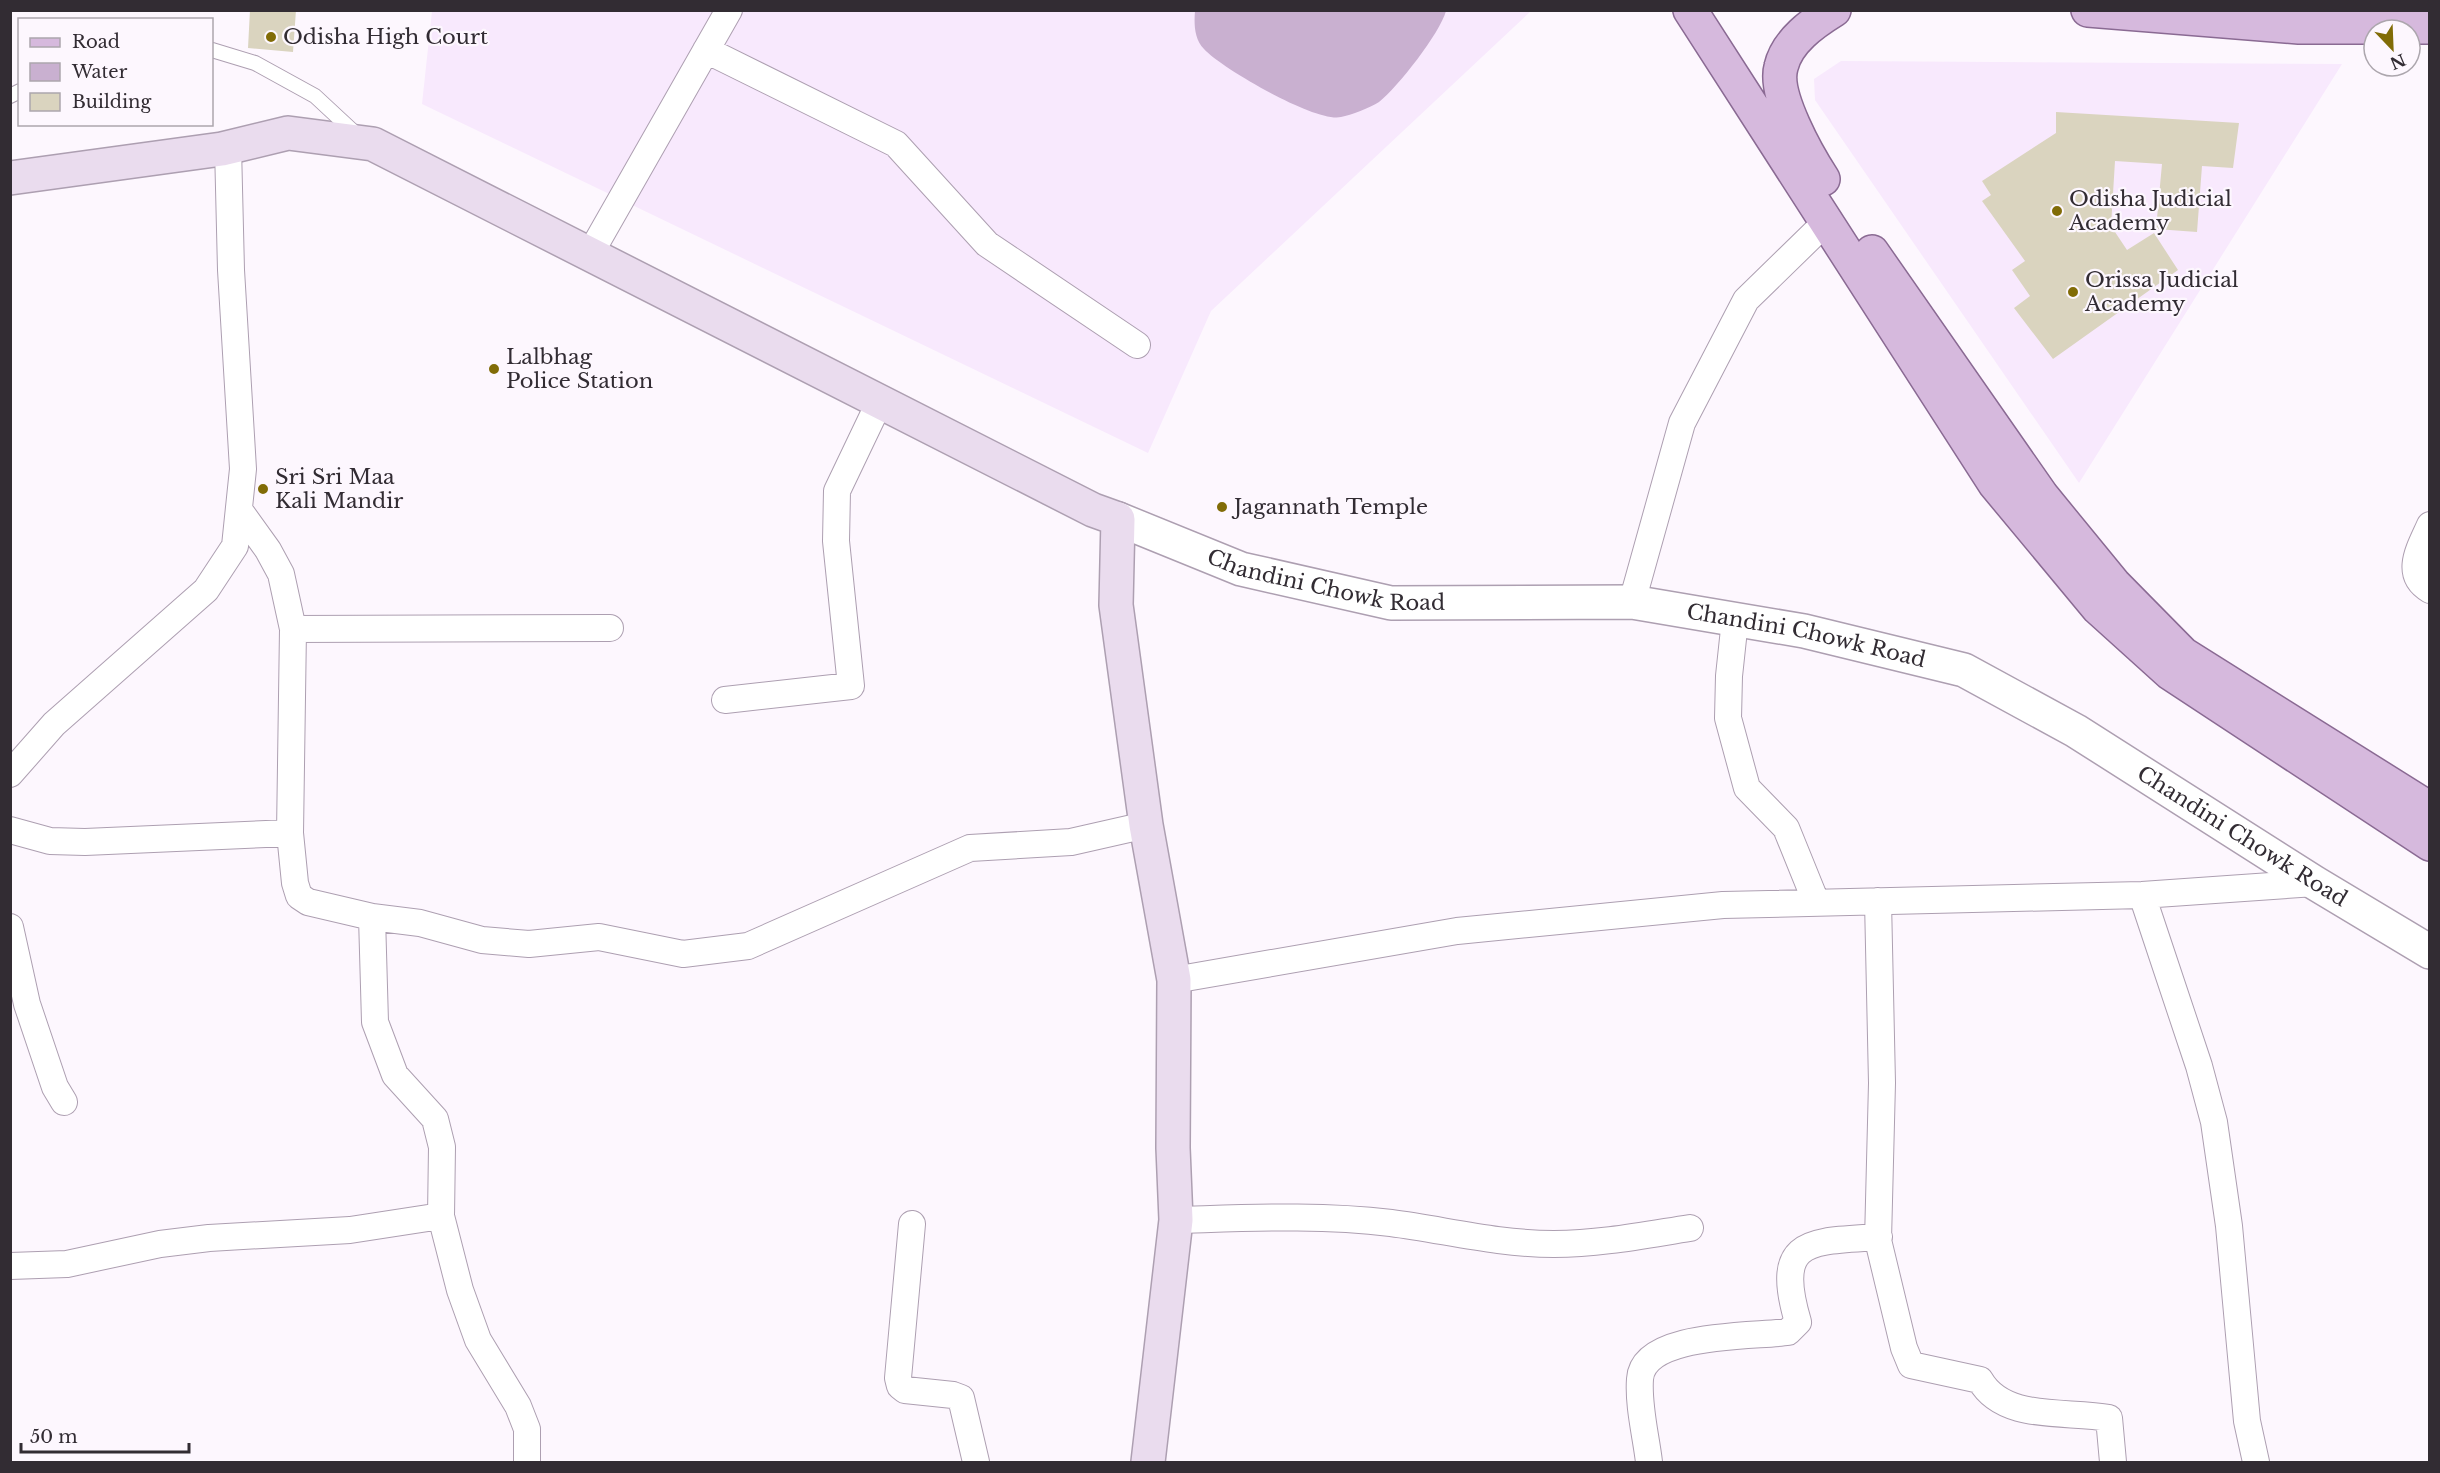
<svg xmlns="http://www.w3.org/2000/svg" width="2440" height="1473" viewBox="0 0 2440 1473" font-family="'Libre Baskerville',serif">
<style>
.built{fill:#f8e9fd}
.water{fill:#c9b0d0}
.building{fill:#dad4bf}
.lines{fill:none;stroke-linecap:round;stroke-linejoin:round}
.service-casing{stroke:#ad9fb1;stroke-width:16}
.minor-casing{stroke:#ad9fb1;stroke-width:28}
.tertiary-casing{stroke:#ad9fb1;stroke-width:36}
.secondary-casing{stroke:#ad9fb1;stroke-width:36}
.primary-casing{stroke:#8a6a93;stroke-width:36}
.service{stroke:#fff;stroke-width:14}
.minor{stroke:#fff;stroke-width:26}
.tertiary{stroke:#fff;stroke-width:33}
.secondary{stroke:#eadcee;stroke-width:33}
.primary{stroke:#d6b9dd;stroke-width:33}
.poi-dot{fill:#816c07;stroke:#fdf7fe;stroke-width:2}
.labels{text-anchor:middle;dominant-baseline:central;stroke-width:4.5;stroke-linejoin:round;paint-order:stroke}
.poi-label{font-size:21px;fill:#322c33;stroke:#fdf7fe;text-anchor:start}
.street-label{font-size:21px;fill:#322c33;stroke:#fdf7fe}
</style>
<rect width="100%" height="100%" fill="#fdf7fe"/>
<path class="built" d="M432 11H1531L1211 311 1148 453 422 104Z
M1841 61 2342 64 2079 483 1815 100 1814 79Z"/>
<path class="water" d="M1195 11V10L1446 11C1440 33 1398 87 1379 102 1370 108 1351 115 1341 117 1316 123 1221 68 1204 49 1194 39 1194 23 1195 11Z"/>
<path class="building" d="M250 10H296L293 52 248 48Z
M2056 112 2239 123 2233 168 2202 166 2197 232 2156 229 2162 164 2115 161 2111 226 2127 250 2154 233 2178 270 2053 359 2014 308 2030 296 2012 270 2025 261 1982 201 1991 195 1982 181 2056 133Z"/>
<g class="lines">
<g class="service-casing">
<path id="service" d="M212 50 255 63 315 96 357 135
M10 96 20 91"/>
</g>
<g class="minor-casing">
<path id="minor" d="M706 50 896 144 987 244 1137 345
M590 254 729 10
M240 511 268 550 281 574 293 629 290 833 295 883 299 896 308 902 372 917 420 923 482 940 529 944 599 937 683 954 748 946 970 848 1071 842 1146 825
M2430 525C2420 548 2403 574 2430 590
M1632 602 1682 423 1746 300 1826 222
M1735 620 1729 676 1728 718 1747 788 1786 828 1816 902
M293 629 610 628
M725 700 851 686 836 541 837 491 880 401
M10 774 54 724 206 590 235 546 243 469 231 270 228 147
M10 830 50 841 85 842 290 833
M2142 895 2199 1066 2214 1122 2229 1226 2247 1421 2256 1462
M1878 901 1882 1083 1878 1240 1904 1348 1911 1365 1980 1380C2004 1422 2067 1410 2109 1418L2113 1462
M372 917 375 1022 395 1075 435 1119 442 1147 441 1216 460 1290 478 1340 518 1406 527 1429V1462
M10 927 27 1004 55 1087 64 1102
M1174 980 1457 931 1723 905 2142 895 2315 883
M1176 1220C1247 1218 1319 1214 1391 1223 1445 1230 1498 1244 1554 1244 1600 1244 1645 1235 1690 1228
M912 1224 898 1378 900 1386 905 1390 953 1395 961 1398 976 1462
M10 1266 67 1264 160 1244 209 1238 350 1230 441 1216
M1649 1462C1646 1436 1638 1406 1640 1379 1643 1332 1754 1337 1788 1332L1798 1322C1773 1237 1810 1242 1879 1237"/>
</g>
<g class="tertiary-casing">
<g id="tertiary">
<path id="s1" d="M1118 519 1241 569 1391 603 1632 602 1804 631 1964 670 2076 731 2315 883 2430 952"/>
</g>
</g>
<g class="secondary-casing">
<path id="secondary" d="M10 178 222 149 288 133 373 144 1093 510 1118 519 1116 605 1146 825 1174 980 1173 1148 1176 1220 1148 1462"/>
</g>
<g class="primary-casing">
<path id="primary" d="M1690 10 1995 484 2098 608 2170 673 2430 844
M2088 10 2299 27H2430
M1823 179C1808 156 1773 95 1781 67 1787 41 1813 23 1834 10
M1872 252 2042 496 2114 584 2183 654 2430 809"/>
</g>
<use href="#service" class="service"/>
<use href="#minor" class="minor"/>
<use href="#tertiary" class="tertiary"/>
<use href="#secondary" class="secondary"/>
<use href="#primary" class="primary"/>
</g>
<g class="poi-dot">
<circle cx="271" cy="37" r="6"/>
<circle cx="2057" cy="211" r="6"/>
<circle cx="2073" cy="292" r="6"/>
<circle cx="494" cy="369" r="6"/>
<circle cx="263" cy="489" r="6"/>
<circle cx="1222" cy="507" r="6"/>
</g>
<g class="labels">
<g class="poi-label">
<text x="283" y="37">Odisha High Court</text>
<text x="2069" y="199">Odisha Judicial<tspan x="2069" dy="24">Academy</tspan></text>
<text x="2085" y="280">Orissa Judicial<tspan x="2085" dy="24">Academy</tspan></text>
<text x="506" y="357">Lalbhag<tspan x="506" dy="24">Police Station</tspan></text>
<text x="275" y="477">Sri Sri Maa<tspan x="275" dy="24">Kali Mandir</tspan></text>
<text x="1234" y="507">Jagannath Temple</text>
</g>
<g class="street-label">
<text stroke="none"><textPath href="#s1" startOffset="219">Chandini Chowk Road</textPath></text>
<text stroke="none"><textPath href="#s1" startOffset="705">Chandini Chowk Road</textPath></text>
<text stroke="none"><textPath href="#s1" startOffset="1191">Chandini Chowk Road</textPath></text>
</g>
</g>
<rect width="2440" height="1473" fill="none" stroke="#322c33" stroke-width="24"/>
<rect x="18" y="18" width="195" height="108" fill="#fdf7fe" stroke="#aca6ad" stroke-width="1.5"/>
<rect x="30" y="38" width="30" height="9" fill="#d6b9dd" stroke="#aca6ad" stroke-width="1.5"/>
<text x="72" y="48" font-size="18" fill="#322c33">Road</text>
<rect x="30" y="63" width="30" height="18" fill="#c9b0d0" stroke="#aca6ad" stroke-width="1.5"/>
<text x="72" y="78" font-size="18" fill="#322c33">Water</text>
<rect x="30" y="93" width="30" height="18" fill="#dad4bf" stroke="#aca6ad" stroke-width="1.5"/>
<text x="72" y="108" font-size="18" fill="#322c33">Building</text>
<g transform="translate(2392 48) rotate(157)"><circle r="28" fill="#fdf7fe" stroke="#aca6ad" stroke-width="1.5"/>
<path d="M0-4.5L10 22L0 15L-10 22Z" fill="#816c07"/>
<text y="-9" font-size="16" font-weight="bold" text-anchor="middle" fill="#322c33">N</text>
</g>
<path d="M21 1443v9h168v-9" fill="none" stroke="#322c33" stroke-width="3"/>
<text x="30" y="1443" font-size="18" fill="#322c33" stroke="#fdf7fe" stroke-width="4.5" paint-order="stroke">50 m</text>
</svg>
